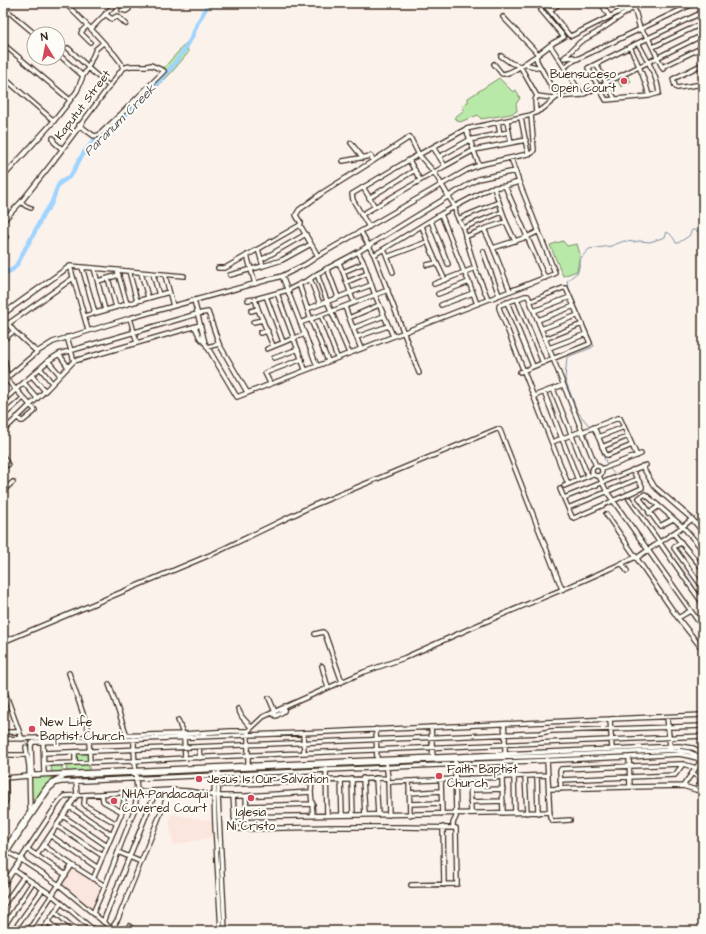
<svg xmlns="http://www.w3.org/2000/svg" width="706" height="934" viewBox="0 0 706 934" font-family="'Architects Daughter',sans-serif">
<style>
.built{fill:#fbe6de}
.green{fill:#b8e9a9;stroke:#7a8a64}
.lines{fill:none;stroke-linecap:round;stroke-linejoin:round}
.stream{stroke:#7890a4;stroke-width:1}
.river{stroke:#a0d4fe;stroke-width:4.5}
.minor-casing{stroke:#3b2a1e;stroke-width:6}
.minor{stroke:#fdfcf7;stroke-width:3.5}
.poi-dot{fill:#d1495b;stroke:#fdfcf7;stroke-width:1.5}
.labels{text-anchor:middle;dominant-baseline:central;stroke-width:4;stroke-linejoin:round;paint-order:stroke}
.poi-label{font-size:12px;fill:#3b2a1e;stroke:#fdfcf7;text-anchor:start}
.street-label{font-size:12px;fill:#3b2a1e;stroke:#fdfcf7}
.water-label{font-size:13px;font-style:italic;fill:#545456;stroke:#fdfcf7}
</style>
<rect width="100%" height="100%" fill="#fcf2ec"/>
<filter id="ink" filterUnits="userSpaceOnUse"><feTurbulence type="fractalNoise" baseFrequency=".025" numOctaves="2"/><feDisplacementMap in="SourceGraphic" scale="8" xChannelSelector="R" yChannelSelector="G"/><feConvolveMatrix kernelMatrix="1 2 1 2 8 2 1 2 1" color-interpolation-filters="sRGB"/></filter>
<g filter="url(#ink)">
<path class="built" d="M171 814 213 821 215 834 209 838 199 840 173 845 169 820Z
M72 867 104 887 92 911 60 884Z"/>
<path class="green" d="M187 42 188 53 171 73 141 103 134 101Z
M627 75 631 81 621 87 618 81Z
M499 78 513 92 516 90 520 98 516 104 517 111 511 114 481 119 478 115 460 122 454 118 464 110 463 105 468 102V98Z
M563 241 567 246 577 244 580 254 577 271 563 276 550 245Z
M88 752 89 760 88 761H77V753Z
M89 763V771L67 772 66 764Z
M62 764V772L52 773 51 765Z
M59 774 69 775C63 776 57 776 53 779 45 784 42 798 33 800L31 799 30 778Z
M109 776 110 777 108 779 62 780 58 781 45 790 53 781 65 777Z"/>
<g class="lines">
<path class="stream" d="M590 427 577 411 565 379 567 357 591 348 594 346 568 286 567 281 568 280 578 272 581 258 589 249 611 246 624 241 634 242 639 241 650 242 665 237 667 232C671 234 674 238 676 243H678L689 236 692 230H695L702 234 703 232
M592 430 596 437 607 465
M609 468 616 476
M618 479 622 484
M623 487 627 493
M629 495 660 539
M664 545 690 580 703 601"/>
<path class="river" d="M112 124 127 113 159 82 172 67 185 49 192 37 197 24 209 3
M3 272C7 272 11 272 14 268 19 263 21 256 25 249 31 239 37 228 42 217 44 212 48 209 51 204 54 198 55 191 59 184 63 180 68 179 71 175 76 169 77 162 82 156 87 147 95 140 102 133"/>
<g class="minor-casing">
<path id="minor" d="M65 3 91 29
M140 3 141 6
M543 3 550 11
M560 3 550 11 569 35 571 36 637 3
M601 3 609 16
M627 3 629 7H634L640 29 648 38 663 69
M3 7 35 34
M122 10 126 11 129 9V6L126 3
M105 14 112 19 117 16 126 24
M503 17 538 54
M87 26 82 31 81 33 90 42
M638 43C646 58 657 75 659 93L649 96 606 100 588 68 638 43 703 12
M3 44 70 100
M550 45 582 95
M630 47C638 63 645 78 649 96
M653 47 703 23
M68 48 88 67 96 49 103 43
M58 54 83 76 88 68 109 86
M501 56 511 63 520 66 537 96
M564 58 580 42 596 33 634 7
M564 58 573 57 577 59
M525 63 528 65 540 68
M494 64 502 74C513 74 527 61 536 56
M596 64 615 99
M703 64 673 79 675 86 677 88 703 84
M565 67 571 62 695 3
M662 67 703 47
M3 77 54 121
M536 113 535 100 537 96 552 98 557 97 537 61 536 56 553 43 564 37 541 10
M521 118 528 154
M507 121 511 143
M498 123 500 134
M79 125 94 136 99 135 120 115 164 71 151 65 147 66H130L123 68
M466 129 479 165
M53 138 54 142 62 149
M351 143 363 158
M433 147 445 166
M439 157 469 140 509 132
M409 160 420 180
M343 161 371 156 373 161 410 137 419 155 434 172 455 207 456 214 463 228 475 268 488 299
M3 177 54 121 65 107 77 91 83 76
M505 186 545 278
M363 187 375 207
M494 188 506 222 515 241
M369 198 415 170
M21 202 26 206 31 208
M441 214 464 272 469 282 477 304
M361 215 445 166 474 150 526 140
M458 219 499 202
M3 221 21 202 52 163 123 68 121 63 115 55 91 29 116 3
M431 221 448 264
M300 225 301 223 297 217 296 215 299 210 322 193 373 161
M422 226C428 245 436 262 445 280
M369 227 353 200 352 194 357 191 409 160 466 129 531 115
M463 228 502 212
M484 229 493 248 510 291
M361 232 374 255 419 373
M3 234 6 237
M465 237 484 229 506 222
M493 248 527 237 539 231
M258 249 263 266
M384 249 393 272
M483 251 499 295
M358 252 364 263 375 295 393 336
M247 255 255 284
M374 255 441 214 490 188 505 186 519 182
M387 257 427 242
M261 260 306 234
M339 263 343 272 354 303
M427 265 436 263
M70 266 88 330
M82 267 95 313
M94 268 105 310
M218 268H225L300 225 318 256
M327 268 338 297
M117 270 127 304
M129 271 137 301
M343 272 364 263
M141 273 148 297
M153 274 159 295
M317 274 327 301 349 353
M165 275 173 306
M230 275 263 266 282 260 311 244
M282 276 317 366
M108 278 116 307
M310 279 320 304
M98 281 119 275
M347 282 368 273
M299 284 311 320 328 361
M434 284 475 268
M277 293 305 369
M438 294 469 282
M266 296 283 342
M255 299 258 309 273 346
M517 299 543 363
M194 300 205 343 237 397 554 274 555 272 554 270 519 182 511 158
M248 300 255 299 288 290 310 279 317 274 358 252 449 196 478 179 515 171
M507 302 533 366
M441 305 473 293
M345 307 361 349
M307 309 371 285
M251 311 258 309
M534 311 570 297
M3 314 70 266 184 276
M321 315 337 357
M85 316 169 292
M3 318 14 331 37 352
M130 318 137 343
M349 318 379 305
M538 320 574 306
M253 322 263 320
M300 323 388 290
M8 324 73 278
M195 327 200 338 205 343
M353 328 384 316
M541 329 578 315
M260 333 268 331
M67 337 74 361
M357 337 388 326
M545 339 582 324
M3 340 14 331
M207 347 219 344
M549 348 586 334
M267 349 294 338 305 334
M59 354 68 367
M274 358 298 349
M3 359 5 361 7 378
M48 361 60 375
M40 368 52 383
M520 372 589 344 590 343 566 288H563L531 301
M3 376 35 410 34 412 23 421H21L17 417
M32 376 45 391
M3 381 37 352 53 342 130 318 282 276 306 264 318 256 467 170 479 165 532 153 534 150 531 115 544 108 557 97 582 95 606 83 703 35
M24 383 37 398
M270 383 265 373 302 359
M553 389 588 476
M544 392 578 480
M534 396 563 385
M3 401 48 361 59 354 197 314 208 312 219 344 247 392
M3 416 23 398
M594 427 606 455H608L632 445
M3 431 47 389 74 361 200 325
M582 432 618 418H620L637 456
M598 437 624 427
M552 442 582 431
M602 447 628 436
M3 456 8 465
M592 471a5 5 0 1 1 10 0a5 5 0 1 1-10 0Z
M642 466 654 486
M602 469 641 454
M599 476 607 492 703 628
M568 484 499 308V306L500 305 525 296H528L596 466
M564 486 593 474
M656 488 692 519 703 532
M3 489H5L13 482
M560 489 572 517 574 518 642 488V486L632 470
M564 498 646 465
M629 499 703 604
M568 508 637 479
M649 513 659 506
M606 514 678 618 703 650
M673 519 660 526 640 499 639 498 645 494 683 527 703 550
M673 533 703 569
M681 543 675 546 674 548 703 588
M637 558C655 544 675 534 692 519
M622 563 627 571
M678 618 690 611
M315 634 323 632 325 634 342 682
M3 642 217 552 312 506 497 429 500 430 562 589
M322 666 328 688
M69 673 91 737
M109 684 127 736
M3 687 22 739
M269 698 275 712
M238 709 242 717 251 727
M272 713 276 716 284 711 285 706
M667 717 670 747
M610 719 612 749
M178 720 183 734
M504 724 505 734V754
M431 727 433 758
M376 729 377 762
M3 732H19
M303 733 304 753
M184 737 185 758
M3 739 183 734 230 731H248
M89 741 90 762
M43 742 44 774
M26 747 29 766 30 810
M199 747 200 758
M75 752V763
M44 753 540 733 551 731 703 726
M3 755H27
M629 757 630 787
M547 759 550 818 553 821H555L570 820
M386 763 388 778 389 815
M44 764 135 761 185 758 703 736
M248 766V731L263 717 287 706 364 672 404 658 480 624 580 582 636 557
M326 768 327 815
M29 772H32L33 775H36L679 746 693 748 703 753
M32 772 31 746 32 743 34 742 119 740 326 732 610 719 703 715
M219 772 218 796 225 931
M215 773 214 796 215 825 221 931
M692 773 703 780
M525 776 527 813
M537 776 538 813
M514 777 515 813
M4 778 29 776
M363 778 365 815
M376 778 378 815
M470 778 471 813
M502 778 503 813
M341 779 342 815
M352 779 353 815
M441 780 442 814
M560 780 675 775 683 764
M312 781 311 792 313 816
M409 781 410 815
M388 782 548 775
M215 785 388 778
M683 786 701 761
M549 789 630 787 683 786 696 790H703
M561 789 560 771 561 769 680 764H683L696 768
M470 790 503 789
M696 790 702 780
M409 793 441 791
M102 794 103 801 104 802 122 812
M85 795 84 804 86 806 117 824
M233 796 235 824 236 828 239 829 332 827H403L456 828 457 883V884L411 885
M246 796 247 818
M470 802 503 801
M410 804 442 803
M247 806 313 804
M3 807 6 800 5 778
M70 807 112 835
M63 816 107 846
M234 817 550 812
M57 826 103 856
M443 827 444 885
M453 828V823L456 817 455 762
M51 836 98 868
M44 846 72 865 105 886
M27 849 66 875
M6 851 20 859 59 885 112 929
M3 852 46 788C52 781 57 778 66 776L454 759 549 756 676 750 689 752 703 758
M118 852 141 862
M37 855 77 795 76 781
M3 858 49 789 56 783 61 782 485 763 629 757 679 754 689 756 697 758 700 761
M14 870 52 895 95 931
M93 879 122 812 124 801V793
M3 886 58 803 64 796 170 790 188 791 218 796H246L311 792
M3 906 24 876
M55 912 77 931
M93 913 105 886 135 808 137 792 134 750V739
M48 922 59 931
M103 922 156 791
M17 926 23 931
M3 928 33 882
M13 931 43 889
M28 931 72 865
M42 931 61 903
M110 931 118 919 170 790
M124 931 129 926 135 931"/>
</g>
<use href="#minor" class="minor"/>
</g>
</g>
<g class="poi-dot">
<circle cx="624" cy="81" r="4"/>
<circle cx="32" cy="729" r="4"/>
<circle cx="439" cy="776" r="4"/>
<circle cx="199" cy="779" r="4"/>
<circle cx="251" cy="798" r="4"/>
<circle cx="114" cy="801" r="4"/>
</g>
<g class="labels">
<g class="poi-label">
<text x="616" y="74" text-anchor="end">Buensuceso<tspan x="616" dy="14">Open Court</tspan></text>
<text x="40" y="722">New Life<tspan x="40" dy="14">Baptist Church</tspan></text>
<text x="447" y="769">Faith Baptist<tspan x="447" dy="14">Church</tspan></text>
<text x="207" y="779">Jesus Is Our Salvation</text>
<text x="122" y="794">NHA-Pandacaqui<tspan x="122" dy="14">Covered Court</tspan></text>
<text x="251" y="812" text-anchor="middle">Iglesia<tspan x="251" dy="14">Ni Cristo</tspan></text>
</g>
<g class="street-label">
<text transform="translate(83 105) rotate(-53)">Kaputut Street</text>
</g>
<g class="water-label">
<text transform="translate(120 120) rotate(-45)">Paranum Creek</text>
</g>
</g>
<rect width="706" height="934" fill="none" stroke="#fdfcf7" stroke-width="16"/>
<rect x="8" y="8" width="690" height="918" fill="none" stroke="#3b2a1e" stroke-width="1.5" filter="url(#ink)"/>
<g transform="translate(46 46) rotate(350)"><circle r="19" fill="#fdfcf7" stroke="#afa8a0"/>
<path d="M0-3L7 15L0 10L-7 15Z" fill="#d1495b"/>
<text y="-6" font-size="11" font-weight="bold" text-anchor="middle" fill="#3b2a1e">N</text>
</g>
</svg>
